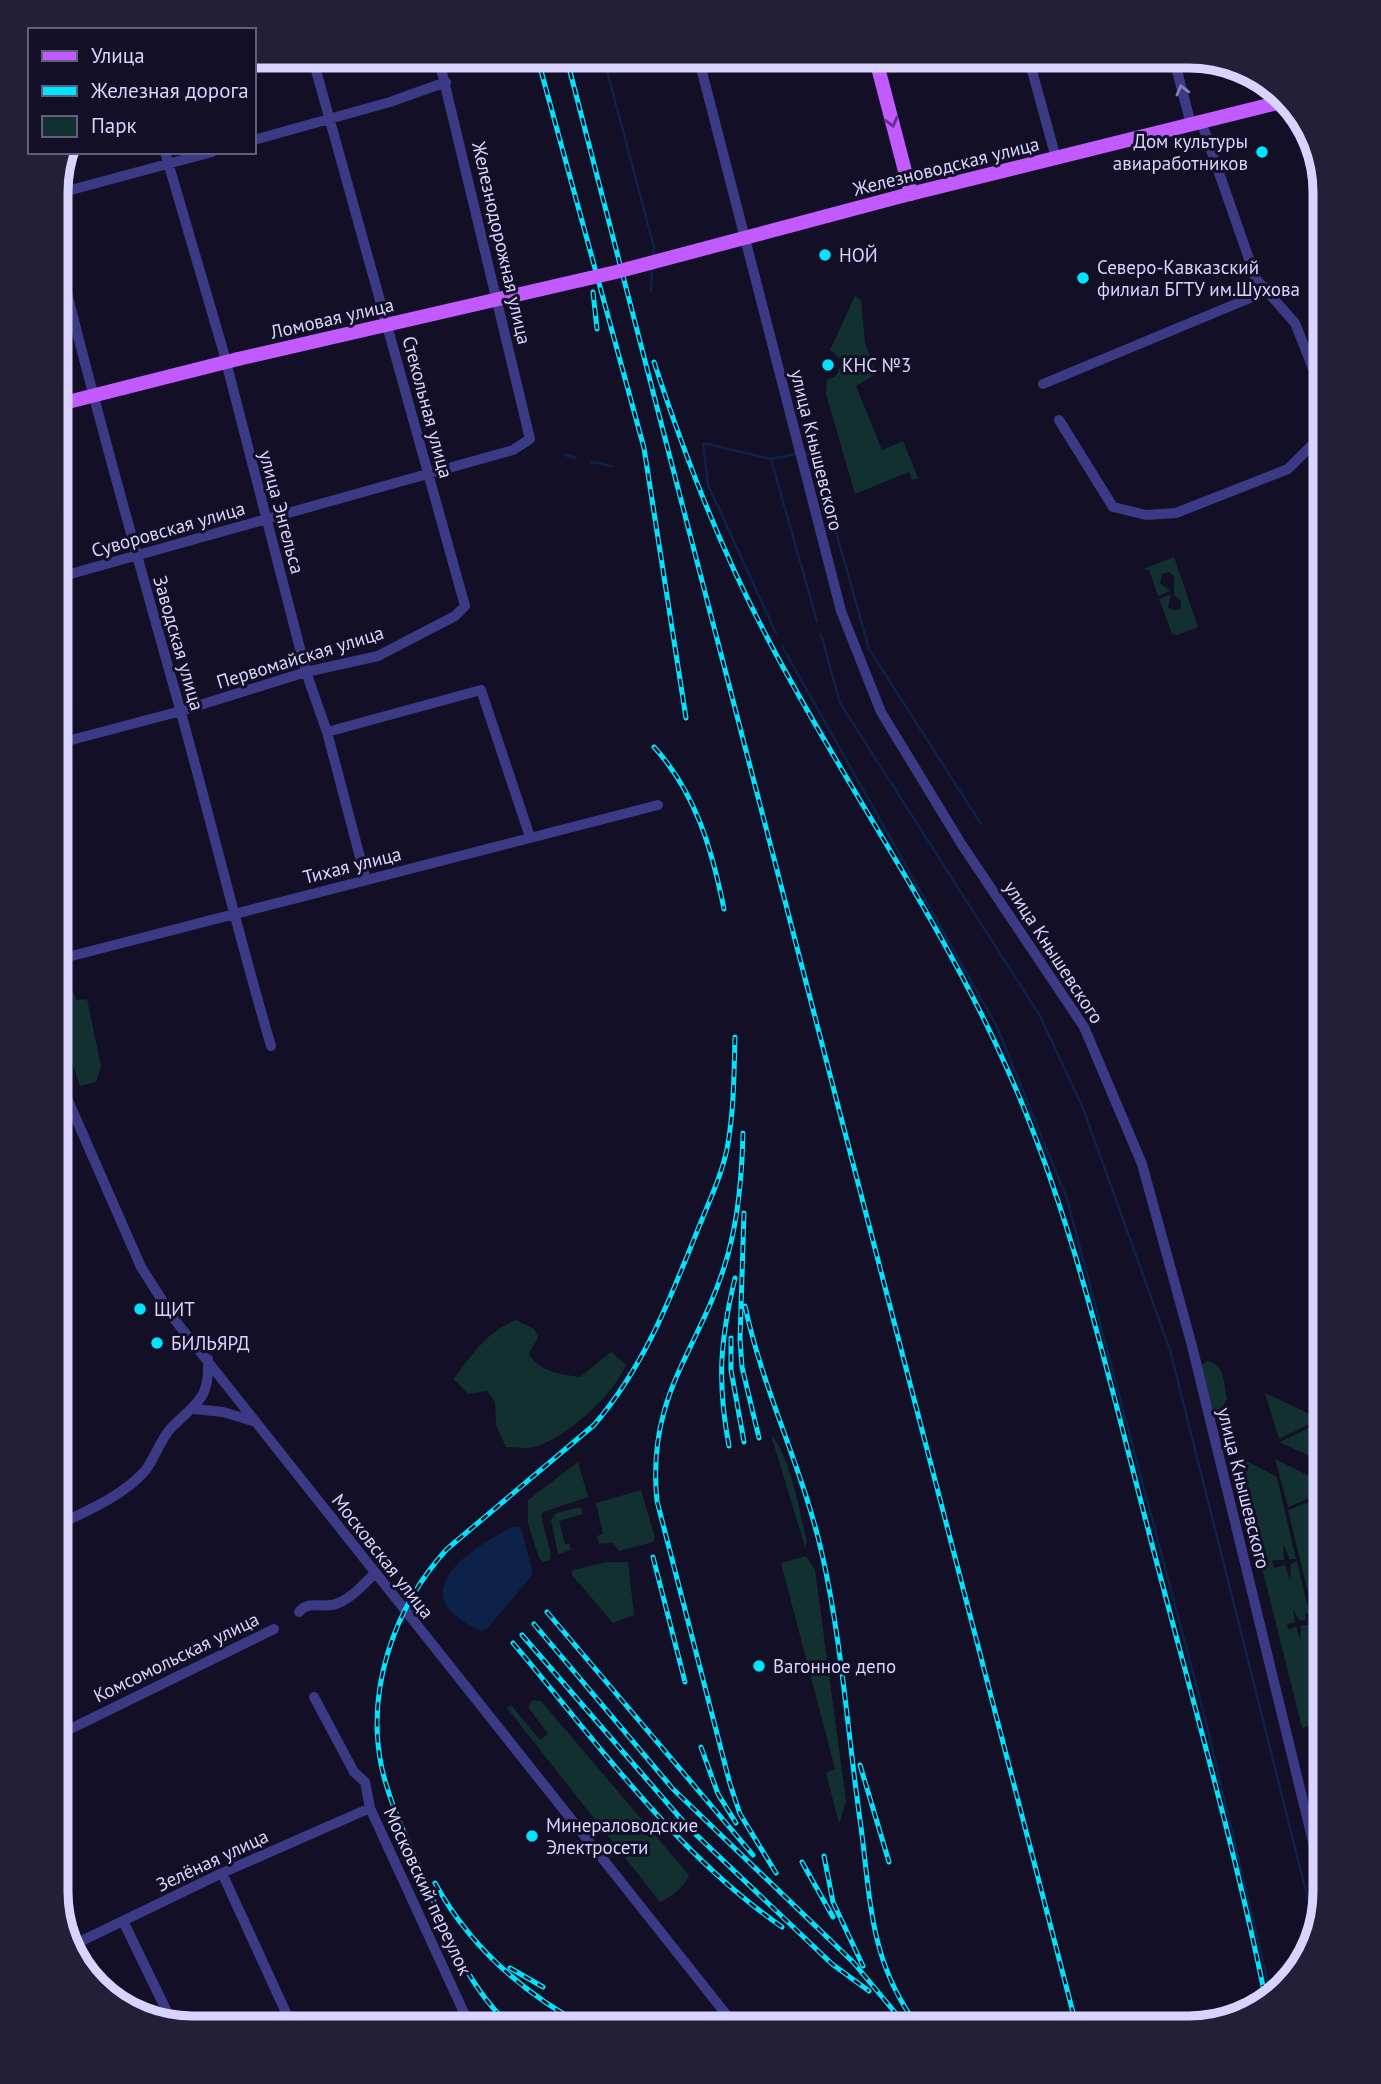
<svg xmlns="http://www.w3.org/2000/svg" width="1381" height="2084" viewBox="0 0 1381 2084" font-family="'PT Sans',sans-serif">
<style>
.green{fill:#12302f}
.water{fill:#0c2248}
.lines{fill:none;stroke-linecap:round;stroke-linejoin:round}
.stream{stroke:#0c2248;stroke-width:2.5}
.minor{stroke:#3d3a85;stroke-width:10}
.major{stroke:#c25bff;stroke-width:14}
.rail-casing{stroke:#00e5ff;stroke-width:5}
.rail{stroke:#130f26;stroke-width:2.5;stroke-dasharray:8;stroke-linecap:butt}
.major-bridge{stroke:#c25bff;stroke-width:14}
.oneway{stroke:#837fbc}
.oneway2{stroke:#623188}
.poi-dot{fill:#00e5ff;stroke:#130f26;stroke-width:2.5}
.labels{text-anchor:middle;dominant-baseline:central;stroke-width:6;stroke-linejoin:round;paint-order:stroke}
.poi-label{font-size:19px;fill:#d9d4ff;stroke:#130f26;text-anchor:start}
.street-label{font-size:19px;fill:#d9d4ff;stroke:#130f26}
.rim{fill:none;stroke:#d9d4ff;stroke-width:9}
</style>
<rect width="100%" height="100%" fill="#130f26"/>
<path class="green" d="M855 296 861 300 865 343 876 374 856 386 882 450 903 441 918 478 912 480 909 472 855 494 826 394 827 380 836 376 843 361 830 350Z
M1174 557 1198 627 1177 635 1172 634 1159 599 1171 594 1168 607 1174 611 1181 608V601L1174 595V576L1169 572 1162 574 1160 583 1170 591 1158 596 1149 570 1143 569Z
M69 984 77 1000 87 999 101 1066 96 1082 80 1086 56 1016V990Z
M516 1320 534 1329 538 1337 529 1354C540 1372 559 1374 580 1377L611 1352 626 1364C616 1393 564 1440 534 1447 526 1449 515 1447 506 1447L496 1425 495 1402 487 1391 468 1394 454 1379C470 1356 490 1329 516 1320Z
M1208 1361C1225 1365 1224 1385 1227 1399L1221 1409 1213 1411 1201 1365Z
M1265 1393 1320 1419 1279 1439Z
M1324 1421 1325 1463 1279 1442Z
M771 1435C791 1457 799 1511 807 1541L805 1547Z
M1239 1457 1277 1477 1296 1559H1290L1283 1544 1284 1560H1272L1274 1568 1285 1565 1290 1580 1291 1564 1297 1561 1309 1613 1305 1614 1306 1620 1300 1621 1293 1609 1295 1623 1287 1624 1289 1630 1296 1626 1300 1640 1301 1625H1312L1315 1635 1323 1634 1325 1650 1310 1670 1312 1672 1325 1662V1722L1302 1728 1239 1476Z
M1275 1459 1325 1484V1492L1288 1507Z
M578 1462 588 1497 543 1512 541 1516 551 1554 550 1560 543 1562 539 1558 528 1523V1500Z
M641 1490 655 1538 653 1542 619 1551 613 1543 599 1544 597 1536 603 1534 596 1503Z
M1325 1496V1625L1317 1630 1288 1510Z
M581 1507 583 1514 559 1521 565 1544 569 1543 571 1550 558 1554 551 1520 556 1513Z
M806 1556 815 1570 846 1801 839 1824 826 1773 835 1769 781 1563Z
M606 1562H628L634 1615 613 1623 572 1575 573 1570Z
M532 1700 541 1701 689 1875C685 1887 671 1897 660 1902L507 1708 511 1705 540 1740 548 1734 528 1707Z"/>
<path class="water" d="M512 1527H521L533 1574 487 1629 481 1631C401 1596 464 1552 512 1527Z"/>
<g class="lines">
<path class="stream" d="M603 56 654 247 653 257
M651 292 652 268
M805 452 814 461 824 489 869 649 981 824
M565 455 576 458
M771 459 817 621
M591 462 612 466
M776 633 708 485 703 443 771 459 795 454
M821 634 840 703 1040 1016 1083 1108 1170 1350 1315 1927
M782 646 997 1027 1067 1199 1205 1718 1271 1995"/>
<path class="minor" d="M698 56 841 611 881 712 962 845 1084 1027 1142 1164 1192 1346 1325 1891
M1028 56 1056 158
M1173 56 1191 124
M1201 121 1256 279 1295 323 1325 399
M254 140 390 102 446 82
M165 152 223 350 306 672 327 732 366 880
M56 194 212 152
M56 249C94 403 137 556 180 709 211 821 238 934 271 1046
M1043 384 1250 298 1264 287
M1059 420 1113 507 1146 515 1176 513 1288 469 1325 432
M56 578 513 450 530 439 438 56
M327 732 481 690 530 837
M56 744 181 711 306 672 378 656 455 616 465 606 312 56
M56 960 658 805
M56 1073 141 1267 174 1319 737 2028
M194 1409 223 1412 256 1422
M56 1526C86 1511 121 1497 144 1472 155 1459 160 1439 172 1427 197 1402 210 1399 208 1359
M299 1612C308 1601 320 1607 332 1605 348 1602 363 1585 374 1574
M314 1697 354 1772 365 1782 370 1808 471 2028
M56 1736 274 1629
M222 1873 293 2028
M123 1921 173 2024
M71 1946 222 1873 370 1808"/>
<path class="major" d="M875 56 911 194
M902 196 1285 101
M56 405 238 359"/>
<g class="rail-casing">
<path id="rail" d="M537 56 644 448 686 718
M566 56 1077 2028
M593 292 597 329
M654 362C686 459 720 548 768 639 843 783 939 916 1005 1064 1072 1212 1107 1372 1148 1529 1188 1685 1234 1842 1266 2001
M654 747C696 793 712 850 724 909
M743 1133C742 1174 739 1215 728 1254 702 1349 646 1391 657 1501L730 1784 740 1814 776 1873
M744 1213 740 1339 742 1367 759 1438
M745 1306C763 1391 803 1469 822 1554 842 1641 848 1738 861 1827 871 1904 870 1963 919 2028
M731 1338V1370L744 1442
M729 1446C717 1382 720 1341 735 1278
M653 1557 685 1682
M547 1612 753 1855
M534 1624 673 1789 853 1962 908 2028
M522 1635 688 1827 832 1964 869 1991
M513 1643C596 1741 675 1853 782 1927
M701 1747 718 1794 736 1823
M860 1765 889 1862
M824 1856 833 1902 863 1966
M802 1862 833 1917
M435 1883C470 1947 524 1994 588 2028
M510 1968 543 1987
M513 2028C471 1992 449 1938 428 1888 412 1849 392 1811 382 1769 365 1691 394 1607 447 1549L594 1425C643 1368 669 1302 696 1234 707 1206 721 1178 727 1149 734 1112 734 1074 735 1037"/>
</g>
<use href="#rail" class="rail"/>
<path class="major-bridge" d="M238 359 616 272 902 196"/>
</g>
<defs><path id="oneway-chevron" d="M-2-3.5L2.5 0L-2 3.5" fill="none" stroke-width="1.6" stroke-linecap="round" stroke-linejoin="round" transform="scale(1.75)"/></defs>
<use class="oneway" href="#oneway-chevron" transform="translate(1182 90) rotate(-105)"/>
<use class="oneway2" href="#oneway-chevron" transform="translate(892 122) rotate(75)"/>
<g class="poi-dot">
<circle cx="1262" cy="152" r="7"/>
<circle cx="825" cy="255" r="7"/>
<circle cx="1083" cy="278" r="7"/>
<circle cx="828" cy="365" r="7"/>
<circle cx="140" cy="1309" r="7"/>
<circle cx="157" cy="1343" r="7"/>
<circle cx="759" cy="1666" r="7"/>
<circle cx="532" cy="1836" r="7"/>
</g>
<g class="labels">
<g class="poi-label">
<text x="1248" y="141" text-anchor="end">Дом культуры<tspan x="1248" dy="22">авиаработников</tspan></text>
<text x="839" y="255">НОЙ</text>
<text x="1097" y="267">Северо-Кавказский<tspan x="1097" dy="22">филиал БГТУ им.Шухова</tspan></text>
<text x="842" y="365">КНС №3</text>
<text x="154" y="1309">ЩИТ</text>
<text x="171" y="1343">БИЛЬЯРД</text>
<text x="773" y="1666">Вагонное депо</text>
<text x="546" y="1825">Минераловодские<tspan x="546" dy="22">Электросети</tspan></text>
</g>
<g class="street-label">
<text transform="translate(946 166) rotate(-14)">Железноводская улица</text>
<text transform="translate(502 243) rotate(77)">Железнодорожная улица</text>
<text transform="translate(332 318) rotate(-13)">Ломовая улица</text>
<text transform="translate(428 407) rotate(75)">Стекольная улица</text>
<text transform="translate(817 450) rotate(76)">улица Кнышевского</text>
<text transform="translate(282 512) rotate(75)">улица Энгельса</text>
<text transform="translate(168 529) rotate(-16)">Суворовская улица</text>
<text transform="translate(179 643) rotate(74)">Заводская улица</text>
<text transform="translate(300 657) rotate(-17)">Первомайская улица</text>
<text transform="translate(352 865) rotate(-14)">Тихая улица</text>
<text transform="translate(1054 952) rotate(57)">улица Кнышевского</text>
<text transform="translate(1244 1488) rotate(76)">улица Кнышевского</text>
<text transform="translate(383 1556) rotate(52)">Московская улица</text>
<text transform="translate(176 1657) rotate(-26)">Комсомольская улица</text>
<text transform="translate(212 1860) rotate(-25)">Зелёная улица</text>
<text transform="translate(428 1891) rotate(65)">Московский переулок</text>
</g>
</g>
<path d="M0 0H1381V2084H0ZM192 68H1189A124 124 0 0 1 1313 192V1892A124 124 0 0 1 1189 2016H192A124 124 0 0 1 68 1892V192A124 124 0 0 1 192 68Z" fill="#231f37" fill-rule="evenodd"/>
<path class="rim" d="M192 68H1189A124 124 0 0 1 1313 192V1892A124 124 0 0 1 1189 2016H192A124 124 0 0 1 68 1892V192A124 124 0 0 1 192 68Z"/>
<rect x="28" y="28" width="228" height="126" fill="#130f26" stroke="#625e7d" stroke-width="2"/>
<rect x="42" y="51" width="35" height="10" fill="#c25bff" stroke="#625e7d" stroke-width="2"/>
<text x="91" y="63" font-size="21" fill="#d9d4ff">Улица</text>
<rect x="42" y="86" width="35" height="10" fill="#00e5ff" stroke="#625e7d" stroke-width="2"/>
<text x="91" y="98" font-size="21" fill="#d9d4ff">Железная дорога</text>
<rect x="42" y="116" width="35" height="21" fill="#12302f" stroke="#625e7d" stroke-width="2"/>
<text x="91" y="133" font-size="21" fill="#d9d4ff">Парк</text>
</svg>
